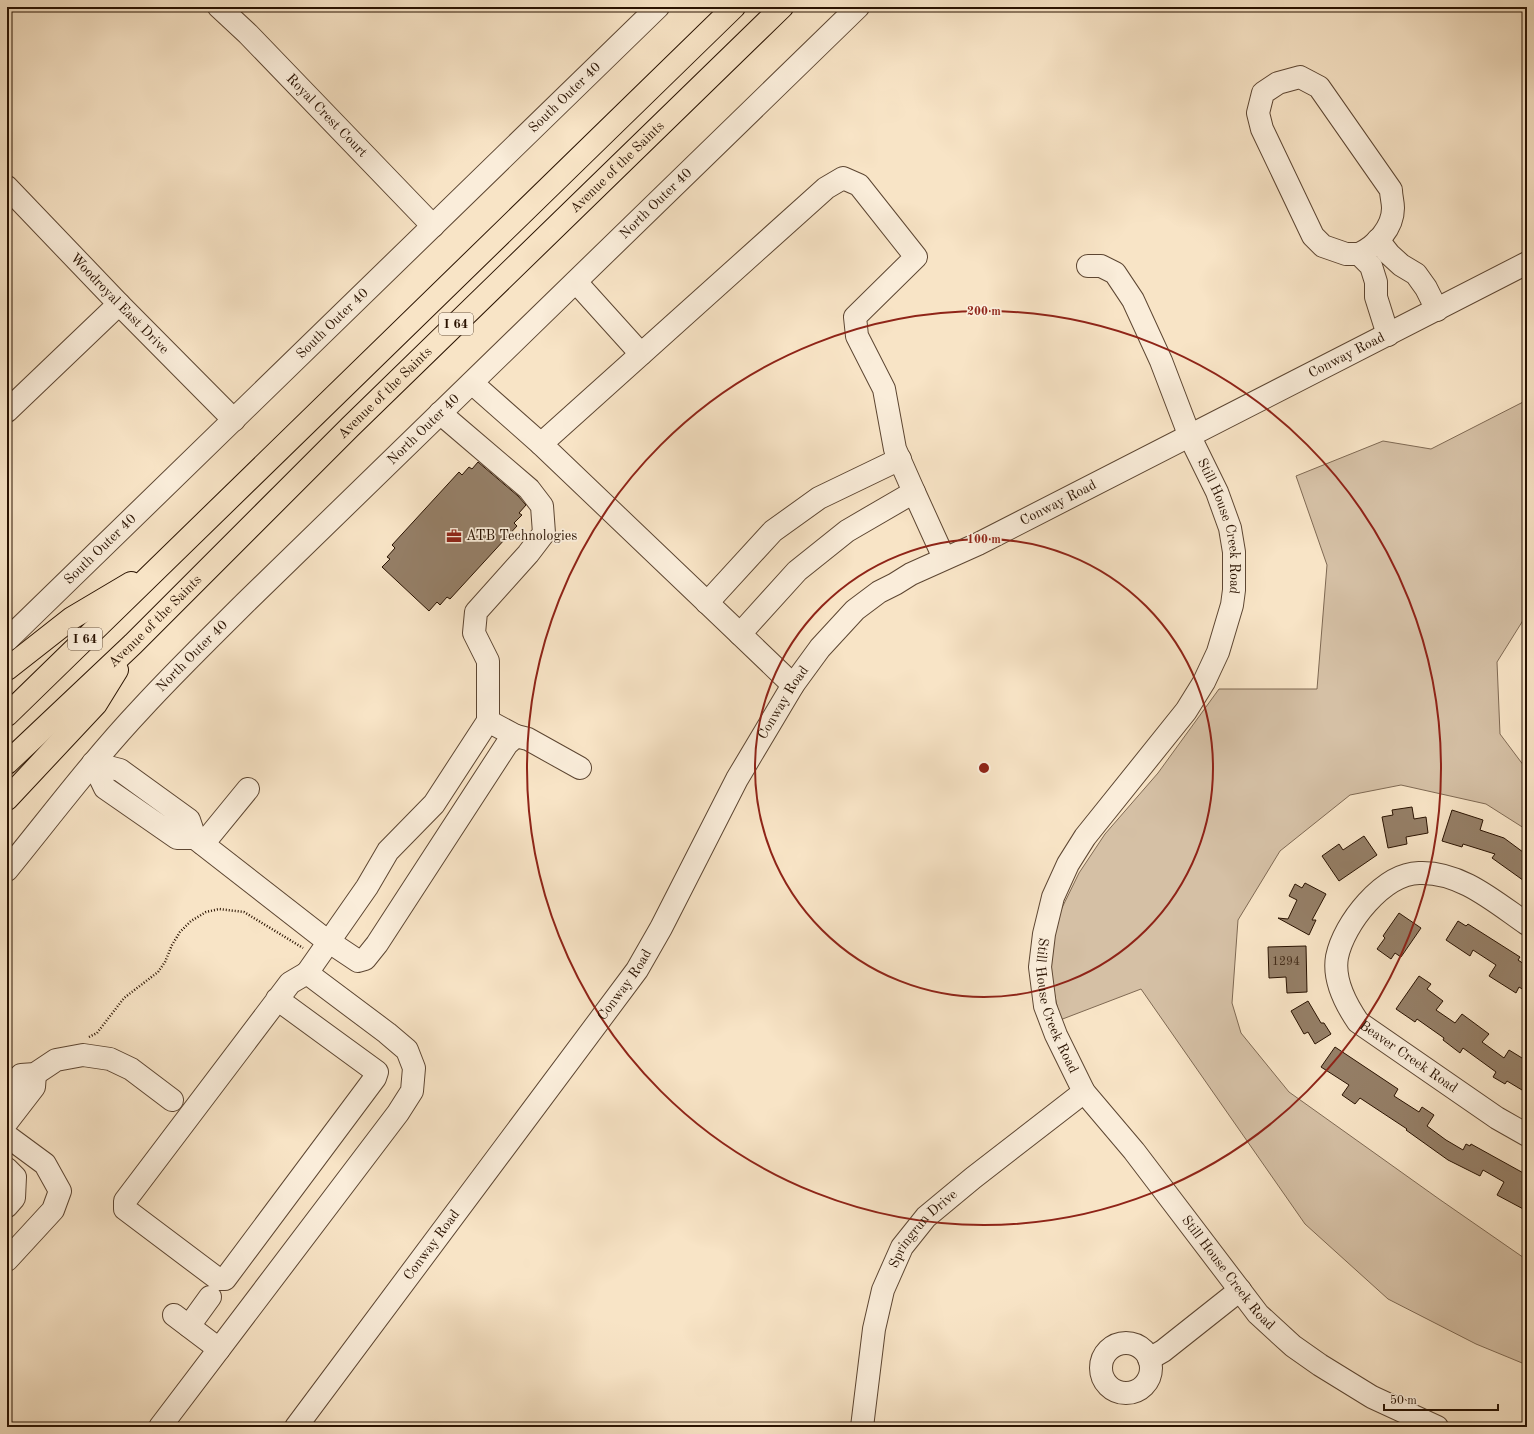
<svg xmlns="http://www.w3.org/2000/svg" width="1534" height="1434" viewBox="0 0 1534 1434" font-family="'Old Standard TT',serif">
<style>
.green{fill:#d5c0a5;stroke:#7f6953}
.building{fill:#957f67;stroke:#291201}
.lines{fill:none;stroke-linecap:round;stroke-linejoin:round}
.minor-casing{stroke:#5d4632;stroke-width:24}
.highway-casing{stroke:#291201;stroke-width:24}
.path{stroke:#291201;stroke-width:2.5;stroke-dasharray:1 2;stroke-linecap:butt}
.minor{stroke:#faedda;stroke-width:22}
.highway{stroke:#f8e4c6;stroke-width:22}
.ring{fill:none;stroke:#8f2418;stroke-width:2}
.labels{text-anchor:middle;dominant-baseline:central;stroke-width:3.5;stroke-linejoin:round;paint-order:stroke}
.number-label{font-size:12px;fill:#442d1a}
.shield{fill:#faedda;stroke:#685442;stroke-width:1}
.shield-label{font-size:13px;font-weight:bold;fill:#291201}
.street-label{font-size:14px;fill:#291201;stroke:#faedda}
.poi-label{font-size:14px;fill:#291201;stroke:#faedda;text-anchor:start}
.centre{fill:#8f2418;stroke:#faedda;stroke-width:2}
.ring-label{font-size:12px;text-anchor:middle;font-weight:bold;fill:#8f2418;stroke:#faedda;stroke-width:3.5;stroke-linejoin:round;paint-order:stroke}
</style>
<rect width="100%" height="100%" fill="#f8e4c6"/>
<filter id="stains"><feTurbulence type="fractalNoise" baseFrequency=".005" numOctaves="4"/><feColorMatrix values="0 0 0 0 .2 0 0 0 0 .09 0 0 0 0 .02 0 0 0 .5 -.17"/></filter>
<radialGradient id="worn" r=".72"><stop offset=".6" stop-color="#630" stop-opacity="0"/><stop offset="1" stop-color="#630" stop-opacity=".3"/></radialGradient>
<path class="green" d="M1527 400V614L1497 662 1500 734 1527 770V830L1486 804 1401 785 1350 795 1280 851 1238 920 1232 1003 1241 1033 1289 1092 1439 1199 1527 1260V1365L1476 1344 1388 1299 1305 1224 1141 989 1060 1020 1049 968 1058 916 1079 873 1105 834 1158 773 1219 689H1317L1327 565 1296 476 1383 441 1431 449Z"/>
<path class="building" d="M478 462 518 496 526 505 519 513 522 515 514 523 517 526 450 599 447 597 440 605 437 602 429 611 382 567 390 559 387 557 395 548 392 545 459 472 462 475 469 467 472 469Z
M1412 807 1414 819 1426 817 1428 833 1406 837 1407 844 1388 848 1382 817 1393 815 1392 810Z
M1452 810 1483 820 1480 830 1504 838 1527 855V883L1492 858 1495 854 1463 844 1462 847 1442 841Z
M1364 836 1377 855 1339 881 1322 856 1339 844 1343 850Z
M1305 883 1326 894 1312 920H1316L1309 935 1278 918 1288 919 1297 900 1289 896 1295 884 1302 888Z
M1399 913 1421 928 1401 957 1395 953 1391 959 1377 949 1385 938 1383 936Z
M1458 921 1466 926 1468 924 1520 957 1518 960 1527 966V992L1519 987 1516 993 1489 976 1496 965 1473 950 1470 956 1446 940Z
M1306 946 1307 992 1287 993 1286 977 1269 978 1268 947Z
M1419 976 1431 984 1427 989 1443 1001 1436 1010 1455 1023 1462 1014 1489 1034 1482 1042 1504 1058 1509 1050 1527 1061V1082L1522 1090 1507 1081 1505 1084 1493 1077 1496 1072 1463 1048 1460 1053 1443 1040 1444 1038 1417 1019 1415 1022 1396 1009Z
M1308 1001 1321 1023H1324L1331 1034 1315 1044 1308 1032 1304 1034 1291 1011Z
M1335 1047 1398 1089 1394 1096 1419 1112 1422 1107 1434 1115 1427 1126 1446 1140 1463 1150 1466 1144 1470 1146 1471 1144 1527 1175V1211L1497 1195 1504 1182 1483 1170 1480 1176 1448 1160 1406 1130 1407 1129 1360 1098 1355 1104 1342 1095 1349 1085 1321 1067Z"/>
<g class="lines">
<g class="minor-casing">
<g id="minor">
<path id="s1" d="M219 7 248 34 433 226"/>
<path id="s2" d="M7 187 119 304 234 420"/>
<path d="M1378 240 1389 254 1401 265 1416 274 1426 288 1437 310"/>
<path d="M1359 254C1376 246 1393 228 1393 208 1393 202 1391 196 1391 190L1319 87 1300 77 1278 83 1263 93 1258 113 1262 129 1313 236 1323 246 1346 254H1359L1371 266 1376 282V297L1388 335"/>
<path id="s3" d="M1088 266H1101L1115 273 1133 300 1161 361 1190 437 1217 492 1230 528 1234 552V590L1232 605 1218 652 1204 682 1186 711 1085 837 1068 864 1053 897 1044 934 1040 967 1045 1006 1056 1035 1084 1092 1134 1151 1258 1314 1293 1346 1320 1365 1372 1397 1437 1427"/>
<path d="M576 282 641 354"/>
<path d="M472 383 541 444"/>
<path d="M7 411 119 304"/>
<path d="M440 413 529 489 542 506 544 533 528 554 476 612 474 633 488 661V721"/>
<path d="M707 603 773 531 819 498 900 459"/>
<path d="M740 634 541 444 826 188 843 178 859 185 916 257 855 317 857 336 884 389 895 449 914 492"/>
<path id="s4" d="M7 640 658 7"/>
<path d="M793 685 740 634 797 571 847 531 914 492 944 558"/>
<path d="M93 763 120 770 189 820 195 838H177L105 788Z"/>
<path d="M195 838 322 937 358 961 365 959 377 944 507 744 516 736 528 739 580 768"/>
<path d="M203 844 248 789"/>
<path id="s5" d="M7 870C51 816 93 760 141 709 174 673 210 638 245 603L858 7"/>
<path id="s6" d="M1527 924C1495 902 1460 871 1419 873 1383 874 1344 923 1337 957 1333 980 1345 1003 1358 1022L1497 1118 1527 1135"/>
<path d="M277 999 377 1072 375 1078 225 1279H218L125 1209V1201L290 983 307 973"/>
<path d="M7 1094 21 1075 35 1074 56 1060 83 1055 110 1059 131 1069 172 1100"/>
<path d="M7 1122 34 1087 35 1074"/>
<path d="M7 1136 45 1164 60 1191 53 1210 7 1260"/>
<path d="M7 1169 15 1177 14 1198 7 1206"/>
<path d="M174 1315 219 1349"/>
<path d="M189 1326 210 1297"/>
<circle cx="1126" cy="1368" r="25"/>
<path d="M1149 1359 1163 1351 1240 1290"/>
<path d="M160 1427 398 1113 412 1091 414 1068 407 1050 387 1033 307 973 367 887 388 851 434 804 488 721 516 736"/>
<path id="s7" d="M296 1427 637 970 661 928 737 779 793 685 820 648 855 610 879 592 895 584 911 574 978 544 1527 263"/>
<path id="s8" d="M862 1427 874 1329 883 1290 902 1247 926 1217 973 1178 1084 1092"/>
</g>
</g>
<g class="highway-casing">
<g id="highway">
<path d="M7 669 72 618 131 583"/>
<path d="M7 715 734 7"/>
<path id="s9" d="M7 763 133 644 350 427 782 7"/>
<path d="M7 799 96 704 117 670"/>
</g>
</g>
<path class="path" d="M89 1037 97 1033 124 998 158 972 165 962 172 945 180 932 191 921 206 912 219 909 244 912 303 948"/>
<use href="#minor" class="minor"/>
<use href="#highway" class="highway"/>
</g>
<g class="ring">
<circle cx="984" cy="768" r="229"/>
<circle cx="984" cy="768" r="457"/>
</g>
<defs>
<g id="office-bare" transform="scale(1.2)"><path d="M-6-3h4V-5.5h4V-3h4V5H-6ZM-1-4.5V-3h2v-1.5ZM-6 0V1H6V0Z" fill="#8f2418" stroke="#faedda" stroke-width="2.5" paint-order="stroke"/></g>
</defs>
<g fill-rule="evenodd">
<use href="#office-bare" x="454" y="536"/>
</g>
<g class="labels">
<g class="number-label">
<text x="1286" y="962">1294</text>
</g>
<g class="shield">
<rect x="439" y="313" width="34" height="22" rx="3"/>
<rect x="68" y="628" width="34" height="22" rx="3"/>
</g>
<g class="shield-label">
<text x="456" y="324">I 64</text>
<text x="85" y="639">I 64</text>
</g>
<g class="street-label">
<text stroke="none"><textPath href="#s4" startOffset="778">South Outer 40</textPath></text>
<text stroke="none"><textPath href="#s1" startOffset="153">Royal Crest Court</textPath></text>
<text stroke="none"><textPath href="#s9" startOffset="853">Avenue of the Saints</textPath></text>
<text stroke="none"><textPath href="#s5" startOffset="931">North Outer 40</textPath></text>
<text stroke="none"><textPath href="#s2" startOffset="162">Woodroyal East Drive</textPath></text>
<text stroke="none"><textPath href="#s4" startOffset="454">South Outer 40</textPath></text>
<text stroke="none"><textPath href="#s7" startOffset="1547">Conway Road</textPath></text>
<text stroke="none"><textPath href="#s9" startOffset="529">Avenue of the Saints</textPath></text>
<text stroke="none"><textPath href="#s5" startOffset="607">North Outer 40</textPath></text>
<text stroke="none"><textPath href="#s7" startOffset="1223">Conway Road</textPath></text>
<text stroke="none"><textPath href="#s3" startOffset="305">Still House Creek Road</textPath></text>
<text stroke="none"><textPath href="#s4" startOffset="130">South Outer 40</textPath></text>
<text stroke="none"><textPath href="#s9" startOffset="205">Avenue of the Saints</textPath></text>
<text stroke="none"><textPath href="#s5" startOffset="283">North Outer 40</textPath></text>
<text stroke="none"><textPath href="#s7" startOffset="875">Conway Road</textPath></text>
<text stroke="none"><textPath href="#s7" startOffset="551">Conway Road</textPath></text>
<text stroke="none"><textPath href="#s3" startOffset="845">Still House Creek Road</textPath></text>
<text stroke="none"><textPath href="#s6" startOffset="377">Beaver Creek Road</textPath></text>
<text stroke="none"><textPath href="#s8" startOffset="213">Springrun Drive</textPath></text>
<text stroke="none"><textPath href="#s7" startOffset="227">Conway Road</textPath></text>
<text stroke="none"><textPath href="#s3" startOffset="1169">Still House Creek Road</textPath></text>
</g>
<g class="poi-label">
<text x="466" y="536">ATB Technologies</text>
</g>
</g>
<circle cx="984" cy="768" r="6" class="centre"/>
<g class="ring-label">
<text x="984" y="315">200 m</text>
<text x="984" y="543">100 m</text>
</g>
<rect width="1534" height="1434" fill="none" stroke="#f8e4c6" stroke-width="24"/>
<rect x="8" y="8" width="1518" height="1418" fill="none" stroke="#291201" stroke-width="2"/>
<rect x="12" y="12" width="1510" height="1410" fill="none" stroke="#291201"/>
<path d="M1384 1404v6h114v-6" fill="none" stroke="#291201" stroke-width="2"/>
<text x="1390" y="1404" font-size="12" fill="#291201" stroke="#faedda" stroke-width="3" paint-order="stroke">50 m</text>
<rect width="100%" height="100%" filter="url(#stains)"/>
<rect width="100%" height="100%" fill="url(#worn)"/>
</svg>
